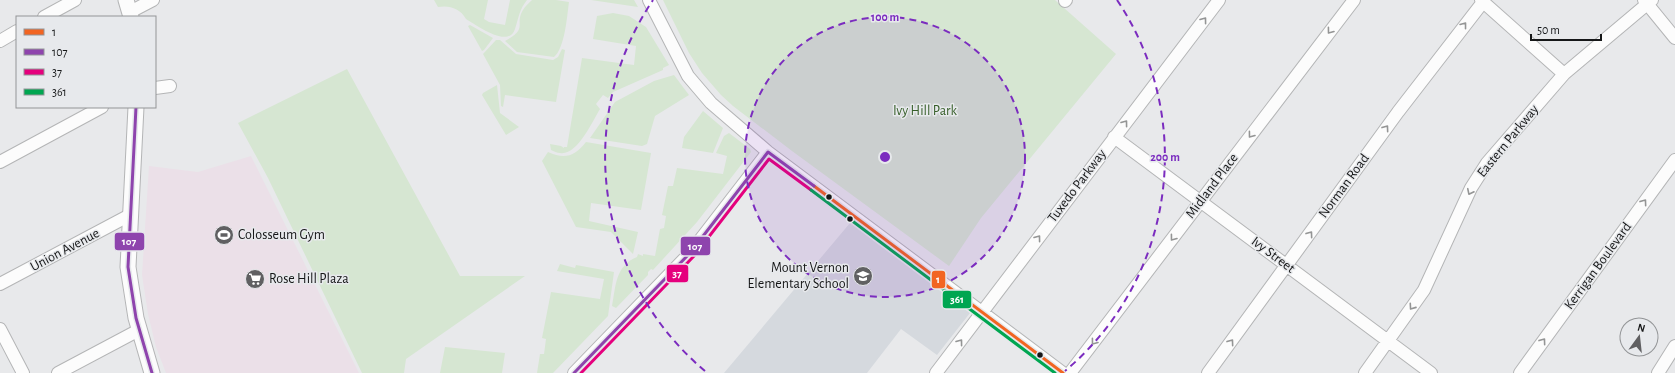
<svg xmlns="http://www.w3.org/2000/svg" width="1675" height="373" viewBox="0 0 1675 373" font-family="'Alegreya Sans',sans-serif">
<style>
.commercial{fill:#ebe0e8}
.built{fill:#d5d9de}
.green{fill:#d6e6d2}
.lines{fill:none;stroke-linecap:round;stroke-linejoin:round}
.minor-casing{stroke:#b4b5b6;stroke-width:14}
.major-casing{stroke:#b4b5b6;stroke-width:17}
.minor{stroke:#fcfcfc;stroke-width:12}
.major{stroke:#fcfcfc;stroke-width:15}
.bus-1-casing{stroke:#e7e9ec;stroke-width:6}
.bus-2-casing{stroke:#e7e9ec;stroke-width:6}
.bus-3-casing{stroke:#e7e9ec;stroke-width:6}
.bus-4-casing{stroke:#e7e9ec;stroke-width:6}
.bus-1{stroke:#f26522;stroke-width:3}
.bus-2{stroke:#8e44ad;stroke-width:3}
.bus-3{stroke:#e5007d;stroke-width:3}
.bus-4{stroke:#00a651;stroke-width:3}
.oneway{stroke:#949595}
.ring{fill:none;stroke:#7b2cbf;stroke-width:2;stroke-dasharray:7 5}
.bus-dot{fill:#161718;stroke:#e7e9ec;stroke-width:1.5}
.labels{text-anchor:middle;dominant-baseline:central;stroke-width:3;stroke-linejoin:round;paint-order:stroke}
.park-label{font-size:14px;fill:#365e29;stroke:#e7e9ec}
.street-label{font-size:14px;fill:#161718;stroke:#e7e9ec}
.poi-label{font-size:14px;fill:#161718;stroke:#e7e9ec;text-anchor:start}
.centre{fill:#7b2cbf;stroke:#e7e9ec;stroke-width:2}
.ring-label{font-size:12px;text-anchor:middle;font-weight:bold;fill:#7b2cbf;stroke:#e7e9ec;stroke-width:3;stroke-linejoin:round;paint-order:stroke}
.line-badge{stroke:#e7e9ec;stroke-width:1.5}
.badge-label{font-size:11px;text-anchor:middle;font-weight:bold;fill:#fff}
</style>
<rect width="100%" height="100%" fill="#e8e9eb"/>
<path class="commercial" d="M251 156 359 373H166L156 347 148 314 142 275 149 166 198 172Z"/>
<path class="built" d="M850 223 970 313 937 355 901 329 867 373H724Z"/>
<path class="green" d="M434 0H488L484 19 489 22 505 25 510 0H527C519 10 519 17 515 29 509 49 476 25 466 19 460 8 449 5 438 7Z
M532 0H556L569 2C567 16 565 48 554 57L517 52 505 41C529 28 514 25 523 10 525 6 529 3 532 0Z
M591 0H634L638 7Z
M663 0H1055L1116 54 981 218 949 266 792 151 733 106 721 95 702 73 689 53Z
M613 13 629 16 646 27 669 65 663 68V70L613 92 608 98 603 95 596 104 600 109C592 122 577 156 560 153 557 153 554 151 551 150L550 144 561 146 564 148V147H567L582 58 634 65 636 46 593 39 597 16Z
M470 25 493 38 484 50 482 51 468 26Z
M496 40H500L516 54 553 60 558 57 562 49 565 50 556 102 505 95 503 107 501 106 500 85 483 54Z
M347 69 460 276H525L406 359 404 373H362L268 178 238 123Z
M674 75 689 95 655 116 647 144 642 146 590 138 615 102 654 81Z
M497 85 500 113 519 127 506 135 482 95 483 93Z
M703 111 723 128 713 153 682 148 684 137Z
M729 133 750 149 751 152 697 222 653 270 651 269 648 272V275L616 308 612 306C616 286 615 266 637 257L638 254 643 256V254L655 256 660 229 664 228 666 216 662 215 668 186H673L677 168 723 174 727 156 716 153 724 136Z
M586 142 651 153 641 210 591 203 589 221 638 232 633 254 611 232 576 227 542 161 548 152C565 160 575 156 586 142Z
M560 264 575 268 576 265 614 272 608 316 553 373H537L540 354H544L546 339 542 338 551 292 600 299 604 279 557 271Z
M445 347 505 353 502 373H440Z"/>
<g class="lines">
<g class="minor-casing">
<path id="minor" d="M649 0 688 76 711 103 768 152 1063 373
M1481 0 1564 74
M1644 0 1675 38
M1065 1 1066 0
M130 12 153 0
M44 17 75 0
M0 41 17 31
M155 88 170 86
M1114 137 1431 373
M0 162 102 107
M0 284 130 215
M0 329 23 373
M58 373 139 330
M574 373 690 253 768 152
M936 373 1219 0
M1070 373 1354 0
M1208 373 1398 112 1483 2
M1365 373 1424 290 1471 188 1487 163 1564 74 1652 0
M1520 373 1675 160
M1658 373 1675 346"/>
</g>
<g class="major-casing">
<path id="major" d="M126 0 131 17
M136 107 128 267 136 318 152 373"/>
</g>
<use href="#minor" class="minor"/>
<use href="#major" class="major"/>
<g class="bus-1-casing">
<path id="bus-1" d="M814 186 1063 373"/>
</g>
<g class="bus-2-casing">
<path id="bus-2" d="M136 107 128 267 136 318 152 373
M574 373 690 253 768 152 814 186"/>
</g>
<g class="bus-3-casing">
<path id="bus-3" d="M581 373 694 256 769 159 811 190"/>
</g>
<g class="bus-4-casing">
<path id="bus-4" d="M811 190 1055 373"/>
</g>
<use href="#bus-1" class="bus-1"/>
<use href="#bus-2" class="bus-2"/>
<use href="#bus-3" class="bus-3"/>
<use href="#bus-4" class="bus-4"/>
</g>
<defs><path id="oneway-chevron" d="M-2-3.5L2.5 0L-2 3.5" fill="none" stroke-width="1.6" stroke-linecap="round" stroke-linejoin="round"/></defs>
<g class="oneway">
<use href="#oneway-chevron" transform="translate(1204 20) rotate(-53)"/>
<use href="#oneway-chevron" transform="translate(1464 25) rotate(-52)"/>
<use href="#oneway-chevron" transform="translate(1330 31) rotate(127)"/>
<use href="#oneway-chevron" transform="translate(1125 123) rotate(-53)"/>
<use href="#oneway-chevron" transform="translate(1386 128) rotate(-54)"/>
<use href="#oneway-chevron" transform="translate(1251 135) rotate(127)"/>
<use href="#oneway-chevron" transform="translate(1470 192) rotate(116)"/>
<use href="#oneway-chevron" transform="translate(1644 202) rotate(-54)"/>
<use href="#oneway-chevron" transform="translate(1310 234) rotate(-54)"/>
<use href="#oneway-chevron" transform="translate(1038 238) rotate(-53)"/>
<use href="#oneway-chevron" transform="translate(1173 238) rotate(127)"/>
<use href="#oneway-chevron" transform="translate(1412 307) rotate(125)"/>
<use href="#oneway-chevron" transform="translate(1543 341) rotate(-54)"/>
<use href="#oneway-chevron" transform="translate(960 342) rotate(-53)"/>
<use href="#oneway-chevron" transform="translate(1094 342) rotate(127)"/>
<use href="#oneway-chevron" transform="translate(1231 342) rotate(-54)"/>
</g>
<circle cx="885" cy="157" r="140" fill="#7b2cbf" fill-opacity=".12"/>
<g class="ring">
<circle cx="885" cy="157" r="140"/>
<path d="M705 371A280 280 0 0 1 653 0M1117 0A280 280 0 0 1 1065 371"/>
</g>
<defs>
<g id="stadium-disc" transform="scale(1)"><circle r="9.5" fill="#606062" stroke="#e7e9ec"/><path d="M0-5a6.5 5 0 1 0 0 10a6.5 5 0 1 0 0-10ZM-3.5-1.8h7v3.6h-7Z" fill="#fff"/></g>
<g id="school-disc" transform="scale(1)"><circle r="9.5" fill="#606062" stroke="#e7e9ec"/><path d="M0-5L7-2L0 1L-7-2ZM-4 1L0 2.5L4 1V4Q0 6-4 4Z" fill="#fff"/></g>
<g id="supermarket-disc" transform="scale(1)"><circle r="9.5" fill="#606062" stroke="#e7e9ec"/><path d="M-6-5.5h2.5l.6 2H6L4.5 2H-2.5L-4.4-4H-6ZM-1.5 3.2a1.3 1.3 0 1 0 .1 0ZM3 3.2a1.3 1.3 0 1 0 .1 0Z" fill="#fff"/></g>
</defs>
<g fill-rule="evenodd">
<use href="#stadium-disc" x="224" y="235"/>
<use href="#school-disc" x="863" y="276"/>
<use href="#supermarket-disc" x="255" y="279"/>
</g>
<g class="bus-dot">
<circle cx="829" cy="197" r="3.5"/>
<circle cx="850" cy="219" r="3.5"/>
<circle cx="1040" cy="355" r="3.5"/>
</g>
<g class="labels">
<g class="park-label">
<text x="925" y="111">Ivy Hill Park</text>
</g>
<g class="street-label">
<text transform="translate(1508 141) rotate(-51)">Eastern Parkway</text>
<text transform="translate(1077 186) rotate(-53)">Tuxedo Parkway</text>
<text transform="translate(1212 186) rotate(-53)">Midland Place</text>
<text transform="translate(1344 186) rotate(-54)">Norman Road</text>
<text transform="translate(65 250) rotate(-28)">Union Avenue</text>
<text transform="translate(1273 255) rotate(37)">Ivy Street</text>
<text transform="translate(1598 266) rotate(-54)">Kerrigan Boulevard</text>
</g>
<g class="poi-label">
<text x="238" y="235">Colosseum Gym</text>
<text x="849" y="268" text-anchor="end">Mount Vernon<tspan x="849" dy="16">Elementary School</tspan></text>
<text x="269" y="279">Rose Hill Plaza</text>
</g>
</g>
<circle cx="885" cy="157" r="6" class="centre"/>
<g class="ring-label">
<text x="885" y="21">100 m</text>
<text x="1165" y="161">200 m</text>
</g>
<g class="line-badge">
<rect x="114" y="232" width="31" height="19" rx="4" fill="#8e44ad"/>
<rect x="680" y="236" width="31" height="20" rx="4" fill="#8e44ad"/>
<rect x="666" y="264" width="23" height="19" rx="4" fill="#e5007d"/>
<rect x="931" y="270" width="15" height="19" rx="4" fill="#f26522"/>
<rect x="942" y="290" width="30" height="19" rx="4" fill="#00a651"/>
</g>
<g class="badge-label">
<text x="129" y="245">107</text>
<text x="695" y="250">107</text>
<text x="677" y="277">37</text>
<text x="938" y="283">1</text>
<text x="957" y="303">361</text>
</g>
<rect x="16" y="16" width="140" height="92" fill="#e7e9ec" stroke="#939597"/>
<rect x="24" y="29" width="20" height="6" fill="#f26522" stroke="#939597"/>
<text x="52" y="36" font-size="12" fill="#161718">1</text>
<rect x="24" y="49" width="20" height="6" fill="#8e44ad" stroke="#939597"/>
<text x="52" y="56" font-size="12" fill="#161718">107</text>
<rect x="24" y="69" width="20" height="6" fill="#e5007d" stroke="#939597"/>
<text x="52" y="76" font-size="12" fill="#161718">37</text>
<rect x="24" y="89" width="20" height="6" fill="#00a651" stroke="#939597"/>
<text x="52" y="96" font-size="12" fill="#161718">361</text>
<g transform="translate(1639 337) rotate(15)"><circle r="19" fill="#e7e9ec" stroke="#939597"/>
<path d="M0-3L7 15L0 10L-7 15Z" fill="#606062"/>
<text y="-6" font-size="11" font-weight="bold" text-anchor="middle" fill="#161718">N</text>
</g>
<path d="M1531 34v6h70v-6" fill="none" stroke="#161718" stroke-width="2"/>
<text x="1537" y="34" font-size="12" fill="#161718" stroke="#e7e9ec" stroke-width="3" paint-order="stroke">50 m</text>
</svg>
